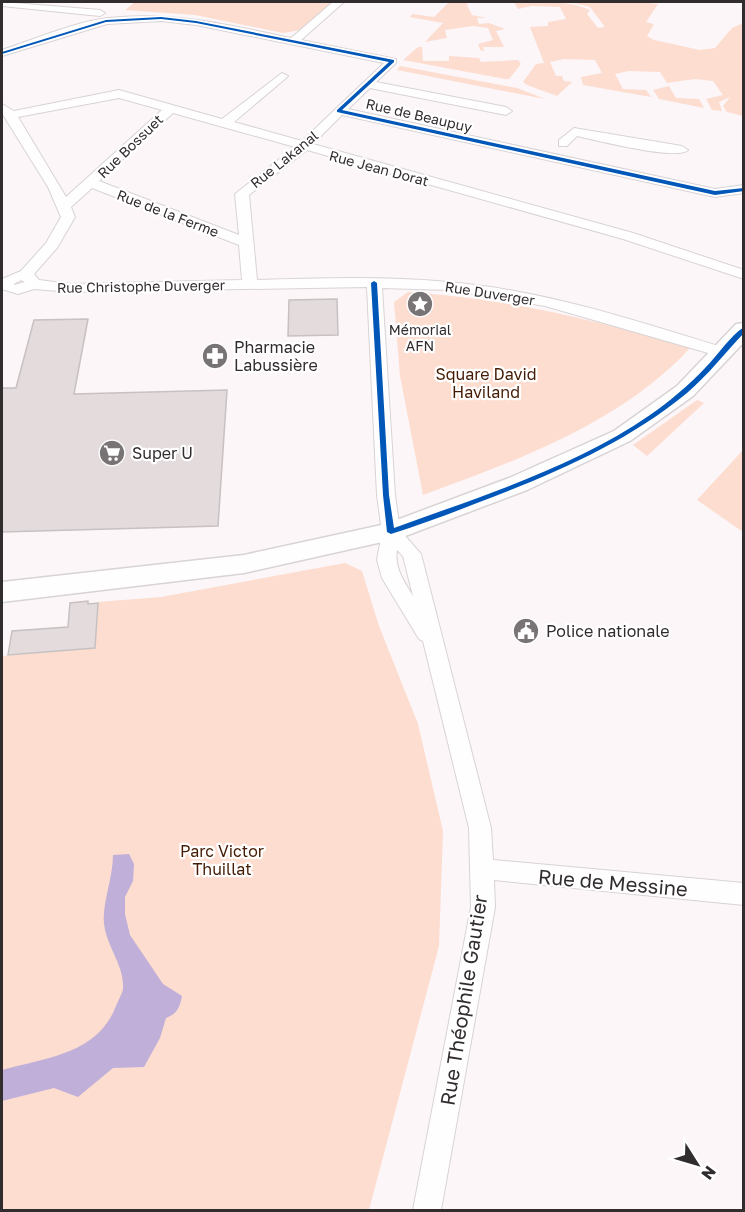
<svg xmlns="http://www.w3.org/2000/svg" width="745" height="1212" viewBox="0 0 745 1212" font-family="'Golos Text',sans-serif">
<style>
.green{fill:#fcddd0}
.water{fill:#c0afd8}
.building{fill:#e3dbdc;stroke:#c7c1c2;stroke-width:1.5}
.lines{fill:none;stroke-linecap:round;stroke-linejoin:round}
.street-casing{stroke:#d8d3d5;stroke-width:2}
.secondary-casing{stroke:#d8d3d5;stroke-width:3}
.street{fill:#fffefe;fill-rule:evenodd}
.secondary{fill:#fffefe;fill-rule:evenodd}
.cycleway-casing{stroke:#fff;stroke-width:3}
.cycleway{fill:#0057b8;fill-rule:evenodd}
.labels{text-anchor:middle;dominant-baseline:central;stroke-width:4.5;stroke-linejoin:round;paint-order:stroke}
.far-street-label{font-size:14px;fill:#312c2e;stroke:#fff}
.far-poi-label{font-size:14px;fill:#312c2e;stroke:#fff}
.poi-label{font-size:16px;fill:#312c2e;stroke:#fff;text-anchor:start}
.park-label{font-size:16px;fill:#441c05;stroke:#fff}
.near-street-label{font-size:20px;fill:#312c2e;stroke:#fff}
</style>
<rect width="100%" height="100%" fill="#fcf6f8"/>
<path class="green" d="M135 2H333L301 30 283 33 195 15 125 10Z
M449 2H468L467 5 472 15 486 18H477L479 24 489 23 505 29 496 31 504 47H483L484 51H481L478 44 493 40 488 28 473 26 445 30 447 38 425 42 443 23 409 17 413 14 434 17Z
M514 2C537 1 570 0 590 10L587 14 598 28 605 27 590 7 569 2H643L658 4 646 22 654 24 647 36 654 40 700 50 715 48 732 28 743 23V116L727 112 723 106 730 97 719 102 722 111 712 110 706 99 723 95 713 81 695 79 667 83 660 72 629 71 615 74 623 89 646 90 651 97 583 85 581 77 602 73 595 60 564 59 550 62 556 76H562L564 81 572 82 557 96 527 85 523 82 536 64 544 63 530 27 548 26V22L566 19 560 7 532 6 518 9Z
M418 47H422L423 61H449V56L479 58 481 62 518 60 521 64 509 79H505L403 60Z
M400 66 517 88 545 99 397 70Z
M669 86 676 98 699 99 704 108 659 99 653 90Z
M408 292C509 299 592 319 690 348 621 423 516 461 423 495L400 376 394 302Z
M697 400 704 403 647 456 633 445Z
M743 450V532L697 500Z
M345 563 362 571 379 626 418 724 443 831 439 946 369 1210H2V656L95 648 98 602 161 597Z"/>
<path class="water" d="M129 854 134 864 133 881 125 897V914L130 935 163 984 182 996C180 1007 177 1014 166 1018L160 1038 144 1067 113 1068 78 1097 54 1088 2 1101V1070C45 1058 98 1054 116 1006 118 1001 122 994 123 989 125 966 106 946 104 923 102 904 113 878 113 855Z"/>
<path class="building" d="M337 299 338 335 288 336 289 300Z
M88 319 74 394 227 390 218 526 2 532V388H16L34 320Z
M88 601V604L98 603 95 648 8 655 12 631 68 627 70 603Z"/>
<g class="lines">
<g class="street-casing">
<path id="street" d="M2 2 100 10 105 13 100 16 2 6Z
M333 2H344L301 40 396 59V63L376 82 506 107 512 111 506 115 370 88 348 109 715 189 744 185V193L715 197 342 115 313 144 633 233 744 270V279L623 239 307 150 249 195 257 280C321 278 385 276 448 282 544 290 637 321 728 349L730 352 722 357 545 306 449 290 382 288 395 495 400 530 421 554 491 828 493 860 744 883V905L494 880 495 907 441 1210H413L471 907 469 828 423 641 419 639 382 578 377 560 382 532 377 495 367 287 70 292 34 289 18 294 2 289V279L21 271 46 243 61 217 48 187 2 113V104L14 111 119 90 222 119 282 73 288 76 286 78 234 122 302 141 384 63 196 25 161 21 107 24 2 56V50C32 40 78 21 108 18 170 11 230 25 291 38ZM119 98 162 110 66 197 18 117ZM173 113 295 147 235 194 239 235 99 181ZM92 188 239 245 242 280 70 284 39 280 34 274 57 248 75 217 71 207ZM21 280 25 282 14 285V284ZM397 550 403 556 413 596C404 581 394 568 397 550Z
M574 128 682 146 688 150C677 161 596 140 577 136L567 146H559V140Z"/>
</g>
<g class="secondary-casing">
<path id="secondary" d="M744 323V342L693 396 630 441 527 490 400 538 244 573 2 602V582L244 555 386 524 509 478 614 431 677 386 736 324Z"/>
</g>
<use href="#street" class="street"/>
<use href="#secondary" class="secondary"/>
<g class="cycleway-casing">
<path id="cycleway" d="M161 17 196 21 394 60V62L342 110 715 191 744 188V191L715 195 337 112V110L389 62 196 23 161 19 106 22 2 54V52L106 20Z
M374 281 377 283 389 495 394 528C481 496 573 468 650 415 670 401 689 385 706 367 718 355 729 337 744 327V333C725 353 708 375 687 393 625 444 551 475 477 503 449 514 420 525 391 534L387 532 383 495 371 283Z"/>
</g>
<use href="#cycleway" class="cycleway"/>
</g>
<defs>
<g id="sight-disc" transform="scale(1.35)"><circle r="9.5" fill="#787375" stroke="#fff"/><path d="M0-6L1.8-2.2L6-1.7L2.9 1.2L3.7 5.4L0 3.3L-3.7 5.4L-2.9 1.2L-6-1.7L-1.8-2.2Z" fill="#fff"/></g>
<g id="pharmacy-disc" transform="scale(1.35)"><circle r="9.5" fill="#787375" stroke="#fff"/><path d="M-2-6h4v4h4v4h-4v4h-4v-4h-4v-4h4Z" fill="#fff"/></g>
<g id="supermarket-disc" transform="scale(1.35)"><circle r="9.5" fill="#787375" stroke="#fff"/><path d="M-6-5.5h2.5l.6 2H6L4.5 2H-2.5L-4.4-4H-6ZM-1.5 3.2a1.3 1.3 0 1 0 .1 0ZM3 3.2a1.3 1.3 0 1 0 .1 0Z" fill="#fff"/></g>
<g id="civic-disc" transform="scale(1.35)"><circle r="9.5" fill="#787375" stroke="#fff"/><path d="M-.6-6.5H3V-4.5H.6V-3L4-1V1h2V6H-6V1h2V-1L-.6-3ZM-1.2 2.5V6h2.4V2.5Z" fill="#fff"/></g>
</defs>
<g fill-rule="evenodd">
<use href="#sight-disc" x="420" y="304"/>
<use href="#pharmacy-disc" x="215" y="356"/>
<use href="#supermarket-disc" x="112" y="453"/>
<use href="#civic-disc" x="526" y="631"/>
</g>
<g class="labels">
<g class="far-street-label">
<text transform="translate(419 115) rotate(13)">Rue de Beaupuy</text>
<text transform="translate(130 146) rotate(-44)">Rue Bossuet</text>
<text transform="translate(284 159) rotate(-39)">Rue Lakanal</text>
<text transform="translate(379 168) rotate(15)">Rue Jean Dorat</text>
<text transform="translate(168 213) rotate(21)">Rue de la Ferme</text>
<text transform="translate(141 286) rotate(-1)">Rue Christophe Duverger</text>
<text transform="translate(490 293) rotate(9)">Rue Duverger</text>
</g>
<g class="far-poi-label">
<text x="420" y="329">Mémorial<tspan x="420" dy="16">AFN</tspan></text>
</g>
<g class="poi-label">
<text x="234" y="347">Pharmacie<tspan x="234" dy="18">Labussière</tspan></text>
<text x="132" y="453">Super U</text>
<text x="546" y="631">Police nationale</text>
</g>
<g class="park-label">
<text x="486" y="374">Square David<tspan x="486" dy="18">Haviland</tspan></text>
<text x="222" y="851">Parc Victor<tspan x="222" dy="18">Thuillat</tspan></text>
</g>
<g class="near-street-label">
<text transform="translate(613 882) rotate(5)">Rue de Messine</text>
<text transform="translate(463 1000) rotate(-81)">Rue Théophile Gautier</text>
</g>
</g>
<rect width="745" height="1212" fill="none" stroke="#312c2e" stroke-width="6"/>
<g transform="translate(697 1164) rotate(127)" stroke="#ffffff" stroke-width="4.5" paint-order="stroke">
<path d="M0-4.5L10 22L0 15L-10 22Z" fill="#312c2e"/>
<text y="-9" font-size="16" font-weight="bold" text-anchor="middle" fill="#312c2e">N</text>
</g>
</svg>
